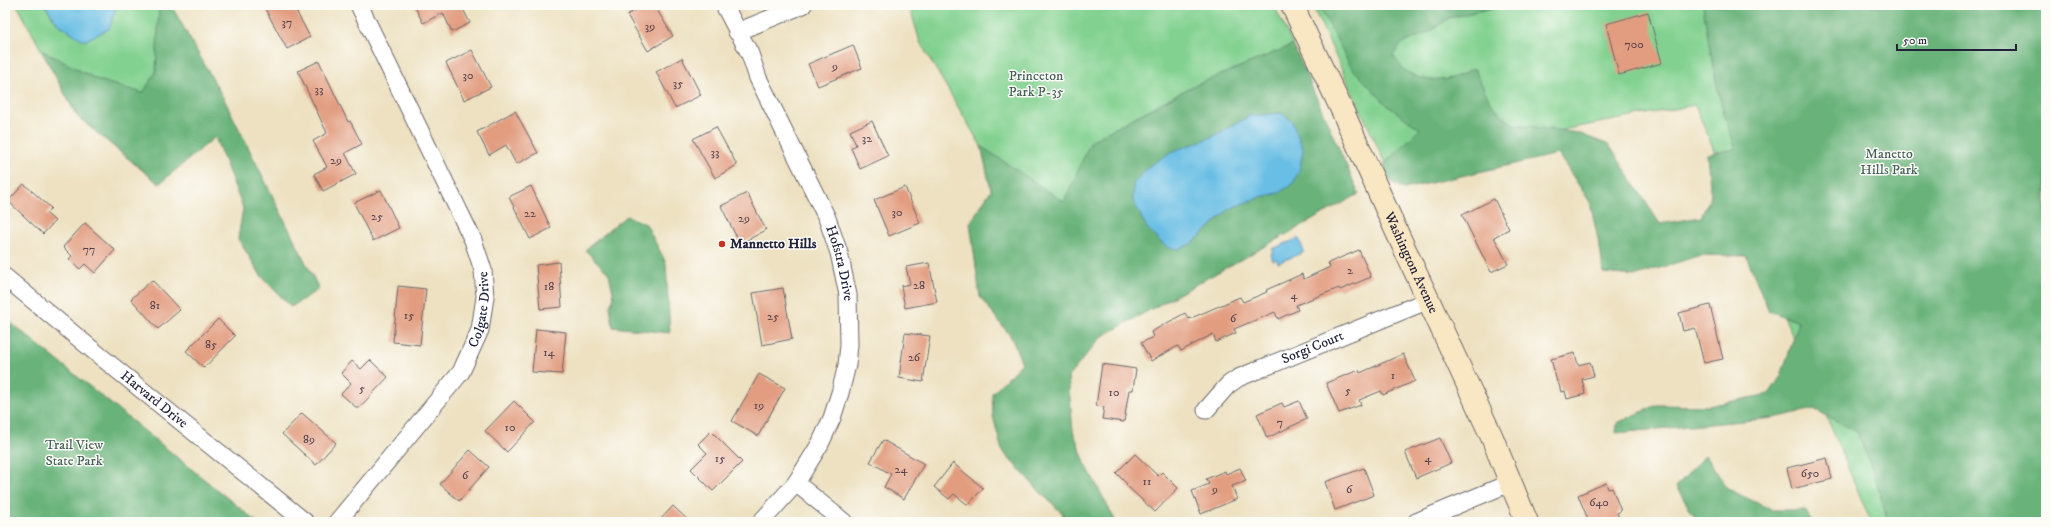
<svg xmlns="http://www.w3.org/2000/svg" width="2051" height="527" viewBox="0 0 2051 527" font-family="'IM FELL DW Pica',serif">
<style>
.green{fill:#82d190;stroke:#527a66}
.forest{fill:#69b37a;stroke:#466a5a;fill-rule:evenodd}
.water{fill:#67bee4;stroke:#447090}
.building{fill:#e29d80}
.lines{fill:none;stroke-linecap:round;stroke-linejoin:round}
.minor-casing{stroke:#69656a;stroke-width:19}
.secondary-casing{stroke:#69656a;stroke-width:24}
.minor{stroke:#fff;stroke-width:17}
.secondary{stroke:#f9e7c3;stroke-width:22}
.poi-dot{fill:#c8321e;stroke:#fdfcf7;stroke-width:1.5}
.labels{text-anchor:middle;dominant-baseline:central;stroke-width:3;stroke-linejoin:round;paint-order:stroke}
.number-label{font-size:12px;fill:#52414c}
.park-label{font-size:14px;fill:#445f59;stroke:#fdfcf7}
.poi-label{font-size:14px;font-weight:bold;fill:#22223b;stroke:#fdfcf7;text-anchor:start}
.street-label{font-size:14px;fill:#22223b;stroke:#fdfcf7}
</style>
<rect width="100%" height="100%" fill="#fdfcf7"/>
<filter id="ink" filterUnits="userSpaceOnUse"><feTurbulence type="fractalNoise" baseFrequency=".025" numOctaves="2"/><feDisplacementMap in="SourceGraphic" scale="8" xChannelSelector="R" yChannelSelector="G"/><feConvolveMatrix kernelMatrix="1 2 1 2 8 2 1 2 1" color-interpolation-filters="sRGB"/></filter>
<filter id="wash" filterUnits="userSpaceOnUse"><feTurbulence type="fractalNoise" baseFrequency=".012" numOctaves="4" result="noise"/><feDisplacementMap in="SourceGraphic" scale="16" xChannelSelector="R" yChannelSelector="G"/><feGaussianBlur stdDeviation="0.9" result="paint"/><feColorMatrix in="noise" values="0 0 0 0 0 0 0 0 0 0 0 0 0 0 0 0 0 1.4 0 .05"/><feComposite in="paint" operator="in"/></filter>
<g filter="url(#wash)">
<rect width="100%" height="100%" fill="#ede1c1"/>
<path class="green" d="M17 5H45L57 23 109 29 117 5H171L159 184 77 116Z
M909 5H1274L1293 45 1189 88 1091 141 1073 221 981 146 920 42Z
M1312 5H2046V522H1871L1695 105 1385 163Z"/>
<path class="forest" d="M159 5H171L225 101 319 289 291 307 262 277 238 239 243 208 215 137 159 184 77 116 41 50 98 80 143 93 156 72Z
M1319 5H1505L1449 18 1429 32 1401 44 1393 56C1397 60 1400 67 1405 70 1426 86 1454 81 1474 68L1490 102 1504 117 1513 124 1578 133 1609 145 1660 224 1701 217 1711 196 1707 154 1736 149C1718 103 1710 54 1703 5H2046V522H1888L1874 473 1857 432 1814 409 1774 418 1616 433 1617 423 1657 405 1708 406 1769 394 1781 376 1799 322 1769 311 1746 256 1701 255 1634 276 1603 273 1601 253 1590 202 1558 154 1404 189 1391 182 1383 171 1385 163 1420 129 1388 106 1351 67Z
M1293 45 1359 194 1101 337 1068 377 1073 431 1085 463 1116 522H1063V514L1041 493 1002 451 993 416 992 393 1022 363 1011 337 980 297 970 223 991 190 981 146 1064 202 1091 141 1189 88ZM1249 116 1279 193 1260 197 1229 209 1193 243 1212 137Z
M626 216 646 224 666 263 670 333 613 327 610 307 614 297 609 274 585 250Z
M5 318 257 522H5Z
M1705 455 1728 489 1772 510H1805L1812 522H1698L1676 487Z"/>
<path class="water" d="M45 5H117L109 29 84 41 57 23Z
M1282 113 1292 121 1303 149 1300 168 1293 184 1279 193 1260 197 1229 209 1193 243 1179 249 1166 247 1147 228 1133 201V184L1148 167 1171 152 1212 137 1249 116Z
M1299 238 1304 252 1278 263 1277 259 1273 261 1271 254 1274 252 1272 249Z"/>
<g id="blocks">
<path class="building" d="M263 5H293L310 37 287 49Z
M414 5H461L470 23 452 32 443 13 423 23Z
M644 5H654L673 36 648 51 627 15Z
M1648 12 1662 63 1619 75 1606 24Z
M853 45 862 68 818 86 808 64Z
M472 50 491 87 464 100 446 63Z
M682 58 701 95 675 108 656 72Z
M319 61 348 122 350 121 362 144 345 153 356 174 323 191 314 174 327 167 313 141 327 133 298 71Z
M515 111 538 153 516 164 506 145 489 155 477 132Z
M872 121 888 156 860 169 851 148 856 145 850 131Z
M716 127 737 165 715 178 693 139Z
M24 184 51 208 46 213 55 221 43 234 8 201Z
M531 186 551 228 530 239 509 197Z
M905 187 920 223 889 236 874 200Z
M381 190 399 228 373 241 354 203Z
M747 193 766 230 740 244 721 206Z
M1494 199 1509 229 1494 237 1508 264 1491 272 1462 215Z
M85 223 115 250 95 273 85 264 80 269 69 259 72 256 63 247Z
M1359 250 1371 277 1340 290 1339 288 1296 305 1298 310 1278 319 1275 312 1234 329 1236 333 1216 342 1213 334 1181 351 1178 346 1151 361 1141 343 1153 337 1151 332 1185 313 1189 319 1240 297 1243 302 1267 292 1266 290 1302 274 1304 279 1330 267 1328 263Z
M559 262 562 307 540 309 536 265Z
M929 263 937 302 905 308 901 286 910 284 906 267Z
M152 280 180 310 158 329 131 299Z
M398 286 426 289 420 345 393 342Z
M783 288 792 339 762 345 753 293Z
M1710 305 1723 359 1704 363 1695 328 1683 331 1679 313Z
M218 319 235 336 204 368 186 351Z
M536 329 566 332 562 374 532 372Z
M905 333 930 336 923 382 899 378Z
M1575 353 1578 365 1590 362 1594 376 1582 379 1585 394 1567 399 1565 391 1561 392 1558 381 1557 382 1551 359Z
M1403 354 1415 381 1383 395 1381 391 1359 400 1361 405 1339 413 1326 383 1359 370 1360 373Z
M370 360 388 377 358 409 341 394 351 383 341 373 352 361 361 369Z
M1102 364 1136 369 1133 390H1129L1124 422 1102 419 1104 407 1096 406Z
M759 374 785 388 758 436 732 421Z
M514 401 535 422 507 452 485 431Z
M1299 401 1307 419 1267 438 1257 414 1282 403 1284 407Z
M302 413 336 443 316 465 282 434Z
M711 431 742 462 713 491 691 469 707 453 698 444Z
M1440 438 1451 463 1416 478 1405 452Z
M883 440 924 464 904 499 884 487 891 474 870 462Z
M470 450 489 467 459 501 440 484Z
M1135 454 1158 476 1162 472 1178 488 1155 512 1126 485 1127 484 1116 473Z
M1827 458 1832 479 1792 489 1787 468Z
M953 463 983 488 968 505 954 494 949 499 934 487Z
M1240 468 1246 481 1232 486 1237 499 1201 514 1192 491 1209 484 1206 479 1225 471 1226 474Z
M1364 468 1374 495 1335 510 1325 482Z
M1606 483 1608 489 1612 488 1621 511 1617 513 1621 522H1589L1578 495Z
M673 506 690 522H658Z"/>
</g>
</g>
<g filter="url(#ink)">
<use href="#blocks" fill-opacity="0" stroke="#69656a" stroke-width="1"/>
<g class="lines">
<g class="minor-casing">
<g id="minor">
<path id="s1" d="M724 5 750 54 758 78 827 218 839 253 848 295 849 345 847 365 840 393 832 418 820 444 796 483 761 522"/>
<path d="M737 32 803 5"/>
<path id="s2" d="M5 277 100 356 305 522"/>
<path id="s3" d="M1206 410 1228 385 1238 378 1429 300"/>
<path d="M796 483 844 522"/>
<path id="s4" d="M337 522 461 372 480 330 485 297 483 270 473 240 359 5"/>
<path d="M1416 522 1510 483"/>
</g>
</g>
<g class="secondary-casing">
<g id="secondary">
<path id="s5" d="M1292 5 1342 110 1394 226 1491 435 1527 522"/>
</g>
</g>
<use href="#minor" class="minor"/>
<use href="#secondary" class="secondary"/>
</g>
</g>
<circle class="poi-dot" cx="722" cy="244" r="4"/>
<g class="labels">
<g class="number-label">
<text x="287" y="22">37</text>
<text x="650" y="26">39</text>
<text x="1634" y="44">700</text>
<text x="835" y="66">9</text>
<text x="468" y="75">30</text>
<text x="678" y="83">35</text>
<text x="319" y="89">33</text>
<text x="867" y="138">32</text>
<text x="715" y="152">33</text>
<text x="336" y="160">29</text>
<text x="897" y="212">30</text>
<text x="530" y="213">22</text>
<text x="377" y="216">25</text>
<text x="744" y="218">29</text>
<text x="89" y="249">77</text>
<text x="1350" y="270">2</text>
<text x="919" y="285">28</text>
<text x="549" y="286">18</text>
<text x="1294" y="295">4</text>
<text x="155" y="305">81</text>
<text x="409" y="315">15</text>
<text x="773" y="316">25</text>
<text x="1233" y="318">6</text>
<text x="211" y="344">85</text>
<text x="549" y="352">14</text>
<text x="914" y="357">26</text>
<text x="1393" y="375">1</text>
<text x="362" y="388">5</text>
<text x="1348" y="390">5</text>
<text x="1114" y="392">10</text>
<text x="759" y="405">19</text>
<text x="1280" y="422">7</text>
<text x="510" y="427">10</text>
<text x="309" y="439">89</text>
<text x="720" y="458">15</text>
<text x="1428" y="458">4</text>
<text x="901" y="469">24</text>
<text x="1810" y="473">650</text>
<text x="465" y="475">6</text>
<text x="1147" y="481">11</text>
<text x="1215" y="489">9</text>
<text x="1349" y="489">6</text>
<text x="1599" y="502">640</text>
</g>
<g class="park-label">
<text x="1036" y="76">Princeton<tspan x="1036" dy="16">Park P-35</tspan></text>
<text x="1889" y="154">Manetto<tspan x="1889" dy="16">Hills Park</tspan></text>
<text x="74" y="445">Trail View<tspan x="74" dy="16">State Park</tspan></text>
</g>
<g class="poi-label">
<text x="730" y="244">Mannetto Hills</text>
</g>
<g class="street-label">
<text stroke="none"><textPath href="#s5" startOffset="284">Washington Avenue</textPath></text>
<text stroke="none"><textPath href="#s1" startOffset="284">Hofstra Drive</textPath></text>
<text stroke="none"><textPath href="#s4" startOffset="261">Colgate Drive</textPath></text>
<text stroke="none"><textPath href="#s3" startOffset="126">Sorgi Court</textPath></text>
<text stroke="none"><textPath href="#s2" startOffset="193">Harvard Drive</textPath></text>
</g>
</g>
<rect width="2051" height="527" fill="none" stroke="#fdfcf7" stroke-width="20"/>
<path d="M1897 44v6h119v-6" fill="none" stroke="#22223b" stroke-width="2"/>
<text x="1903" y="44" font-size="12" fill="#22223b" stroke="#fdfcf7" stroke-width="3" paint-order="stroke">50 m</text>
</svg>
